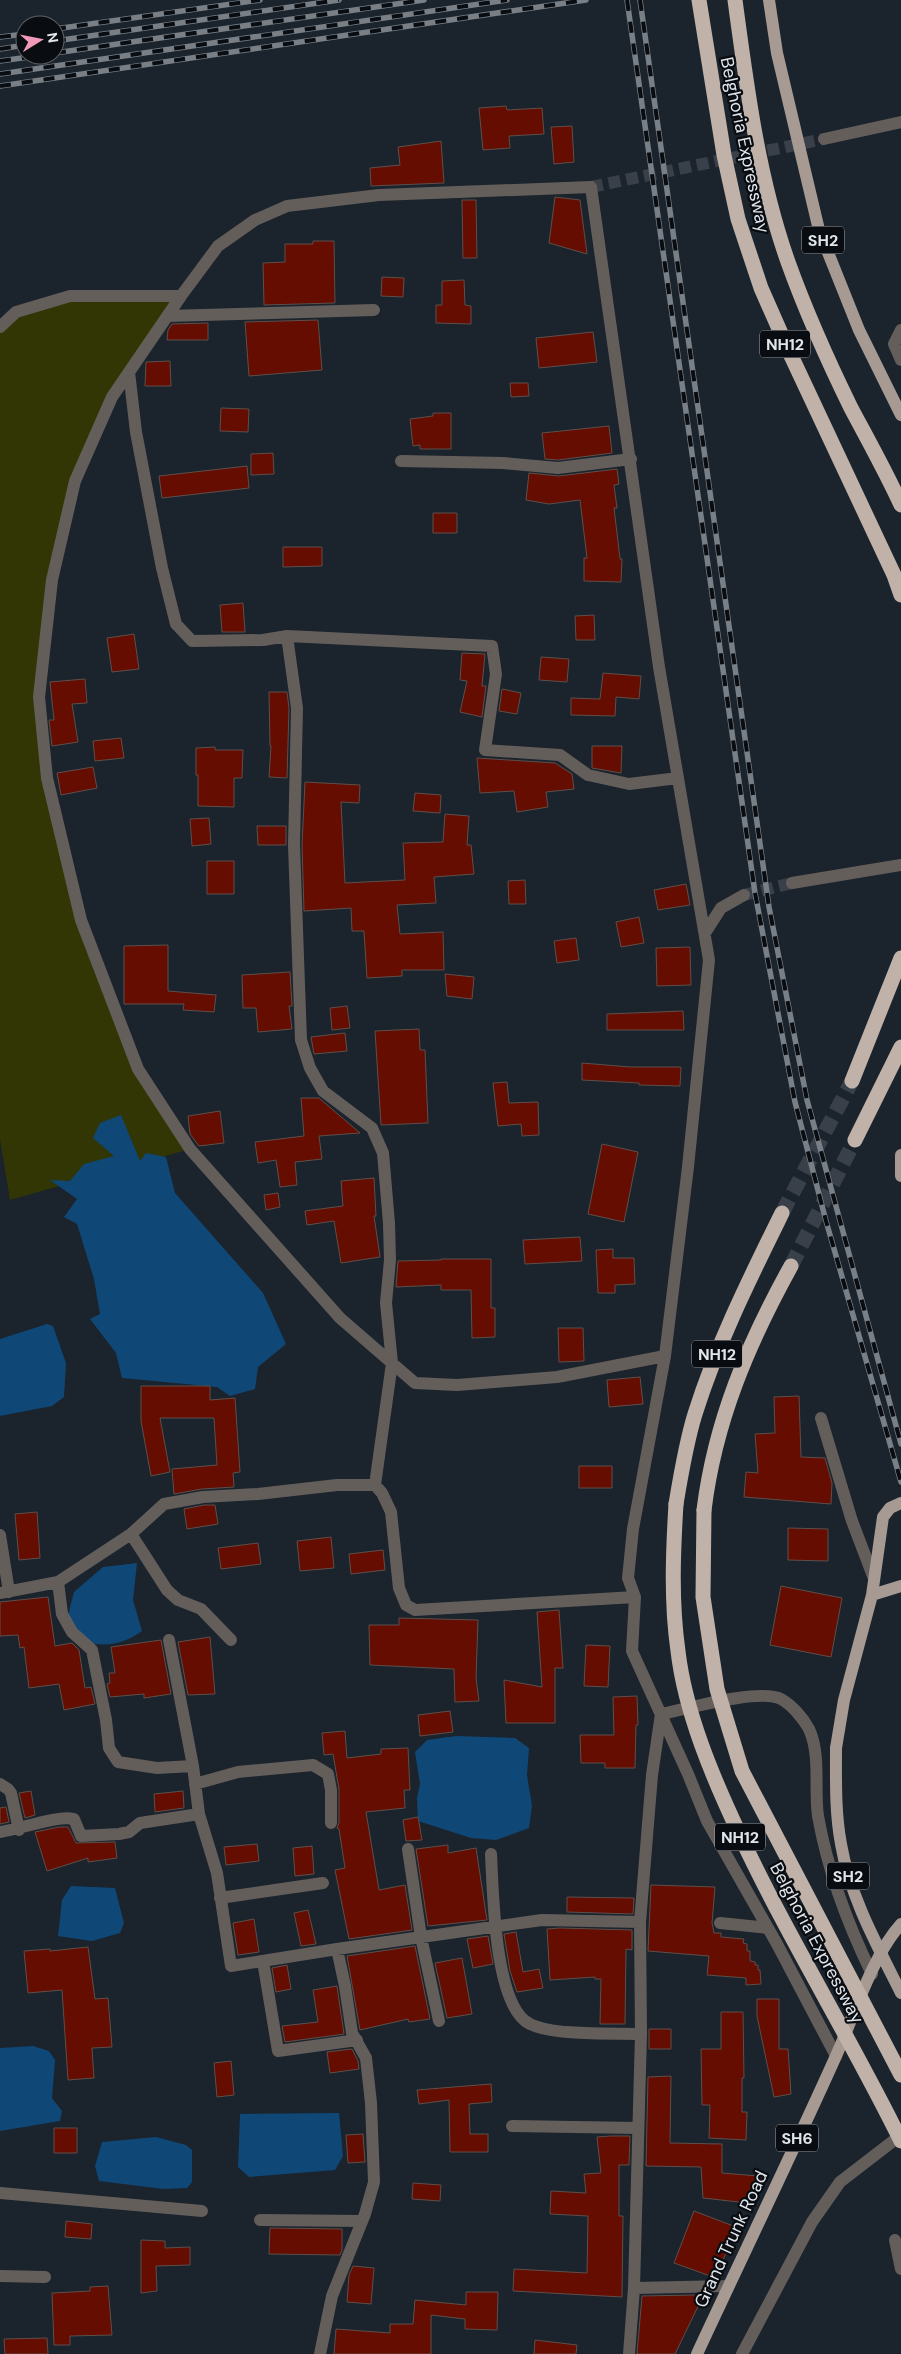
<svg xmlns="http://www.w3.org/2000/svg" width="901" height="2354" viewBox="0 0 901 2354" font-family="'DM Sans',sans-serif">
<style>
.green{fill:#313604}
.water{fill:#0f4877}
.building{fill:#640d00;stroke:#5e4f4b}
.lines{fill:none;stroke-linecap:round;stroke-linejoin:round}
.minor-tunnel{stroke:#394049;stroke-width:12;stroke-dasharray:12 6;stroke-linecap:butt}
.motorway-tunnel{stroke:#394049;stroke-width:15;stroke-dasharray:15 8;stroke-linecap:butt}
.minor{stroke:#645e5b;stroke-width:12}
.primary{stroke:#a69a93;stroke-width:12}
.motorway{stroke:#c0b2a9;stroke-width:15}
.rail-casing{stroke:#787f86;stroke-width:5.5}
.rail{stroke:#090c10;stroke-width:4;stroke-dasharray:11;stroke-linecap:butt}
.primary-bridge{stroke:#a69a93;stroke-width:12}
.motorway-bridge{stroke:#c0b2a9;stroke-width:15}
.labels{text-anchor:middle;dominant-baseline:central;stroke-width:4.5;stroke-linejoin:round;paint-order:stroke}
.shield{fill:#090c10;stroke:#a0a5aa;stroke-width:1}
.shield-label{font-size:16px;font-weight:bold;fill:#e0e6ec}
.street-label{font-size:18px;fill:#e0e6ec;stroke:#090c10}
</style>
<rect width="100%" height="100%" fill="#1b232c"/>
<path class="green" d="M70 296H181L112 397 75 481 52 580 39 697 47 778 81 920 138 1069 190 1149 10 1200 0 1139V327L16 312Z"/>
<path class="water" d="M121 1115 140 1161 146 1153 166 1157 175 1193 263 1293 286 1344 258 1367 255 1389 230 1396 217 1387 122 1378 116 1353 90 1319 100 1314 94 1279 77 1224 64 1217 77 1199 50 1180 70 1181 84 1164 114 1156 93 1138 100 1123Z
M47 1324 53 1326 66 1363 64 1397 52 1406 0 1416V1339Z
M137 1563 133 1600 142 1631C121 1646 103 1647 78 1641L68 1615 74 1592 103 1567Z
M456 1736 515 1738 529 1748 527 1775 532 1806 529 1828 496 1840 471 1838 418 1821 417 1798 420 1784 415 1752 427 1740Z
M71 1886 115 1888 124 1923 120 1933 92 1941 58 1936 62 1900Z
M33 2046 49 2051 55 2060 52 2098 62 2111 60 2121 0 2131V2048Z
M339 2113 343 2156 335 2170 249 2177 238 2167 240 2114Z
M156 2137 186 2145 192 2150V2182L187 2188 163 2189 99 2181 95 2166 102 2142Z"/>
<path class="building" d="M506 106 507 110 542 108 544 134 509 136 510 148 483 150 479 108Z
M572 126 574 162 554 164 551 127Z
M441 141 444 183 371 186 370 168 400 165 398 147Z
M555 197 580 200 587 254 549 243Z
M462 200H476L477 258H463Z
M313 241H334L335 303 264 305 263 263 285 262V244H313Z
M382 277 404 278 403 297 381 296Z
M464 280 465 305 471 306V324L436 323V305H442V281Z
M318 320 322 370 249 376 245 322Z
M208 323V340H167L168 330 172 324Z
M593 332 597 362 539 368 536 338Z
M170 361 171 386H145L146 362Z
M510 383H528L529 396 511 397Z
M221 408 249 409 248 432 220 431Z
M433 413H451V449H420V445L413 446 410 419 433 416Z
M609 426 612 453 558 460 545 459 542 433Z
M273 453 274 474 251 475V454Z
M247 466 249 488 162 498 159 476Z
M617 469 619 484 614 485 617 508H614L620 559H622L621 582 584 581V558H587L580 500 549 504 526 500 529 473 559 476Z
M433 513H457V533H433Z
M283 547H322V566L283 567Z
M243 603 245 632H222L220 605Z
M594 615 595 640H576L575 616Z
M134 634 139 669 112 672 107 638Z
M462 653 485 654 482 686H486L482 717 460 712 467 681 460 680Z
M541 657 569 659 567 682 539 680Z
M603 673 641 676 639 699 616 697 615 716 571 715V698L600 699Z
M85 679 87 703 72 704 78 742 52 746 49 720H54L50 682Z
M502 689 521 693 517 714 499 711Z
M269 692H287L289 708 287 778 269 777 271 746H270Z
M121 738 124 758 95 761 93 741Z
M592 746H622L621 773 592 768Z
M215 747V750H243L242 778H234V807L198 806V775H196V748Z
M477 758 555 763 572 774 574 789 546 792 548 807 517 812 514 791 480 793Z
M93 767 97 788 61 795 57 773Z
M305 782 360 785 359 803 341 802 345 883 405 880 403 843 443 842 445 814 469 816 467 845H471L474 874 434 877 436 903 397 905 400 934 443 932 444 970H402V976L367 978 364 931H352L351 908 304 911 302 845Z
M415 793 441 795 440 813 413 811Z
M209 818 211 844 192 846 190 819Z
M257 826H286V845H258Z
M207 861H234V894H207Z
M525 880 526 904H509L508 881Z
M686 884 690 905 658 910 654 890Z
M639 917 644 943 621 947 616 922Z
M576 938 579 960 557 963 554 941Z
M168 945V991L216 995 214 1012 183 1010 184 1004H124V946Z
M690 947 691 985 657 986 656 948Z
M290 972 292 1006H289L292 1029 258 1032 256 1008H243L242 975Z
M445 974 474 977 472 999 447 996Z
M347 1006 350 1028 332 1030 330 1008Z
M683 1011 684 1030H607V1014Z
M419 1029 420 1050H425L428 1123 381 1125 375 1031Z
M345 1033 347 1051 314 1054 311 1037Z
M582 1063 630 1067H681L680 1086 639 1085V1083L582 1080Z
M507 1082 509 1103 538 1102 539 1135 522 1136 521 1124 498 1126 493 1083Z
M301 1098H319L360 1133 319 1136 322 1159 295 1162 297 1185 280 1187 276 1160 258 1163 255 1142 304 1136Z
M220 1111 224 1143 199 1146 190 1134 188 1116Z
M602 1144 638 1152 624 1222 588 1214Z
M374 1178 376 1216H374L380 1257 341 1263 334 1221 307 1225 305 1211 343 1206 341 1181Z
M278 1193 280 1207 266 1210 264 1195Z
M580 1237 582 1261 525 1264 523 1240Z
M613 1249V1258H634L635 1284 615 1285V1293H598L596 1250Z
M441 1259H491V1308H495V1337L472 1338 471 1290H441V1285L396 1287 398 1261 441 1260Z
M558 1328H583L584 1361 559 1362Z
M640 1377 643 1404 609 1407 607 1380Z
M141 1386H210V1400L235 1398 240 1472 233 1473 234 1487 202 1489 174 1494 172 1469 217 1465 214 1418H160L170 1472 151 1476 141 1421Z
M799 1396 801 1457 825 1458 832 1483 831 1504 744 1497 746 1472 758 1473 755 1434 775 1433 774 1397Z
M579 1466H612V1488H579Z
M204 1505H215L218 1524 187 1529 184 1509Z
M37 1512 40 1558 19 1560 15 1514Z
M788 1528 828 1529V1561L788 1560Z
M331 1537 334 1568 300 1571 297 1541Z
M258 1543 261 1564 221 1569 218 1548Z
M383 1550 385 1570 351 1574 349 1554Z
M781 1586 842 1598 831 1657 770 1645Z
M48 1597 55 1646 72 1643 79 1650 85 1688 91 1687 95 1704 64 1710 59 1684 29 1688 24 1647 20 1648 18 1635 0 1636V1602Z
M559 1610 563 1668H555V1723H506L504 1680 542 1687 537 1612Z
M399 1618 478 1620 476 1678 479 1701 455 1702 454 1669 370 1665 369 1625H399Z
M210 1637 215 1694 188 1695 178 1642Z
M161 1640 171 1694 144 1698V1694L110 1697 107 1684 110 1683 109 1673H115L111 1647Z
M586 1645 610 1646 608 1687 584 1686Z
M637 1696 638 1725H636L635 1768H605V1763H581L580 1735H614L613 1697Z
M450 1711 453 1732 420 1736 418 1715Z
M345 1731 347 1758 381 1754V1749L408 1748 410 1790H404L405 1808 366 1812 379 1890 405 1885 412 1930 349 1939 335 1870 345 1868 339 1829 337 1828 339 1823V1789L333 1754 324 1755 322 1733Z
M31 1791 35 1815 25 1818 19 1793Z
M183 1791 184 1808 155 1812 154 1794Z
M6 1807 9 1822 0 1824V1808Z
M418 1817 422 1840 406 1841 403 1820Z
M59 1827H68L76 1843 115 1842 117 1858 88 1862V1858L47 1871 35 1832Z
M257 1844 259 1861 226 1865 224 1847Z
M448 1845V1853L476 1848 487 1920 428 1926 416 1849Z
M312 1846 314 1874 295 1876 293 1848Z
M651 1885 715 1887 712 1923 714 1933H721V1937L744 1939 743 1943 747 1944V1951H750V1961L755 1962V1965H758V1970H760L761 1984 746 1985V1978L707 1975 709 1956 648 1951Z
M567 1897 634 1898 633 1914 567 1912Z
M308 1910 316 1944 301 1946 294 1913Z
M254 1919 259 1952 238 1955 233 1923Z
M560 1928 632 1930V1950L626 1949 625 2024H600L601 1979H595V1977L550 1980 547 1929Z
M516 1932 523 1972 539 1969 543 1988 517 1992 510 1971 504 1934Z
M488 1936 493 1964 473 1968 467 1939Z
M415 1946 430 2019 409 2022 408 2019 360 2030 347 1956Z
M88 1947 95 1999 108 1998 112 2047 92 2048 94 2078 68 2080 62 1990 28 1993 24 1951 50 1949V1951Z
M462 1958 472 2014 447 2018 435 1963Z
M287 1965 291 1989 276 1992 272 1968Z
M337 1986 344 2034 285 2042 282 2026 318 2022 313 1990Z
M757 1999H779V2049H788L791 2094 774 2097 757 2016Z
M721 2012H743L744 2078H742V2112H747L746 2140 709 2138 710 2105H702L701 2049H721Z
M649 2029H671V2049H649Z
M352 2049 358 2061 359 2069 330 2073 327 2052Z
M231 2061 234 2095 217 2097 214 2063Z
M671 2076 670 2143 722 2144V2173L758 2176 748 2203 703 2198 701 2167 646 2166 648 2077Z
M491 2084 492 2102 469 2104 470 2134H488V2152H450L449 2100 419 2104 417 2090Z
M54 2128H77V2153H54Z
M363 2134 365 2162 348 2163 346 2135Z
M611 2136H630L629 2165H619V2216H623L622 2297 513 2291 514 2269 587 2273 588 2216 550 2214 551 2191 586 2193 584 2174 601 2173 597 2137Z
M413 2183 441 2185 440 2201 412 2199Z
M694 2211 736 2227 716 2278 674 2263Z
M66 2221 92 2224 91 2239 65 2237Z
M270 2228 342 2229V2250L340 2255 269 2254Z
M141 2240 165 2241V2248L190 2247V2265L156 2266 157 2291 141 2293Z
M353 2266 374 2268 371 2304 347 2302 349 2275Z
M108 2286 112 2335 70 2336V2345H54L52 2293 90 2291V2287Z
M466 2292H498L497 2330 465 2329V2319L431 2315V2354H334L336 2329 390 2333V2324H413L415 2300 466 2305Z
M694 2295 703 2296 675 2354H637L642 2296Z
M47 2338 48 2354H5L4 2339Z
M535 2340 577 2345 576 2354H534Z"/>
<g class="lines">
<path class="minor-tunnel" d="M591 187 824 139
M744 895 792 883"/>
<path class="motorway-tunnel" d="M782 1213 852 1081
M791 1266 855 1140"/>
<path class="minor" d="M824 139 901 122
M181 296 112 397 75 481 52 580 39 697 47 778 81 920 138 1069 190 1149 340 1318 415 1383 457 1385 557 1377 665 1356
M167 316 374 310
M0 327 16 312 70 296H181L218 246 255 220 287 206 379 195 591 187 659 667 709 960 688 1167 665 1356 633 1529 628 1578 635 1597 632 1651 688 1774 707 1821 777 1944 836 2056
M901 330 894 344 901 360
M129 372 136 432 162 568 176 624 192 641 263 640 287 636 492 646 496 674 485 750 560 755 588 775 629 784 678 778
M401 461 503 463 558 468 631 459
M287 636 297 708 294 845 301 1040 310 1068 323 1091 372 1128 383 1153 389 1223 390 1260 386 1303 392 1363 375 1485
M792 883 901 865
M705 933 721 908 744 895
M821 1418 852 1521 873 1576
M131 1534 167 1590 178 1600 201 1609 231 1640
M0 1535 9 1592
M58 1582 62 1614 72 1632 92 1650 106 1720 109 1748 118 1762 157 1768 193 1766 199 1814 217 1873 231 1966 337 1949 542 1920 640 1922
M0 1593 58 1582 131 1534 164 1504 203 1497 258 1494 337 1485H375L382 1493 391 1512 399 1588 406 1605 415 1610 635 1597
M169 1640 193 1766
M0 1784 8 1789 11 1793 19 1830
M195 1784 238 1772 313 1765 328 1774 331 1790V1823
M0 1832C21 1829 57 1815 74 1819L81 1836 119 1834 129 1832 140 1823 199 1814
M408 1849 421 1937 439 2021
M491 1854C493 1891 494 2007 530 2024 554 2036 613 2033 641 2034
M220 1898 323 1883
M720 1923 768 1928
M263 1961 278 2051 357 2040
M512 2126 638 2128
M0 2193 202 2211
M260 2220 362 2221
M895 2240 901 2269
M0 2276 45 2277
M634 2288 728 2286
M320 2354 332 2296 365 2214 374 2182 371 2103 366 2058 352 2033 345 1986 337 1949
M629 2354 634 2288 641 2034 640 1922 652 1775 661 1714C686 1709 760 1688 781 1699 792 1705 803 1718 809 1729 821 1755 814 1788 818 1816 828 1872 847 1923 872 1974
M742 2354 812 2222 840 2182 901 2135"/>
<path class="primary" d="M769 0 777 53 819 230 859 330 901 415
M901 1155V1176
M872 1595 901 1586
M836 1748 844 1700 872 1595 883 1517 890 1508 901 1503
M697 2354C743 2255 791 2156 836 2056 854 2016 872 1956 901 1924"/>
<path class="motorway" d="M699 0 724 155 738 219 761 288 787 347 894 575 901 595
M735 0C747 89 758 177 788 262 806 312 828 361 851 408 868 440 886 472 901 505
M852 1081 901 958
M855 1140 901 1047
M676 1504C681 1474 686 1443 695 1414 717 1344 750 1278 782 1213
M704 1510C715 1421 748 1344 791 1266"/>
<g class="rail-casing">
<path id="rail" d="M627 0 755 893 795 1102 826 1221 901 1482
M640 0 769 907 807 1100 901 1444
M55 29 260 0
M0 37 25 34
M55 41 339 0
M0 49 25 45
M55 53 424 0
M0 61 43 55
M0 74 507 0
M0 86 586 0"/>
</g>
<use href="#rail" class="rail"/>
<path class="primary-bridge" d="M836 1748C836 1780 835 1812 841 1844 850 1897 877 1945 901 1993"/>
<path class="motorway-bridge" d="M676 1504C673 1553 671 1602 678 1651 685 1712 713 1778 739 1833 788 1938 850 2037 901 2141
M704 1510 703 1597 717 1689 742 1771 901 2075"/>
</g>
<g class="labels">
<g class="shield">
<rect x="802" y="226.5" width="42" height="27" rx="4"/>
<rect x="760" y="330.5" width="50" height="27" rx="4"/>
<rect x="692" y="1340.5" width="50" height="27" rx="4"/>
<rect x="715" y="1823.5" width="50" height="27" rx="4"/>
<rect x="827" y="1862.5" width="42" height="27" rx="4"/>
<rect x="776" y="2124.5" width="42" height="27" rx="4"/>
</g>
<g class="shield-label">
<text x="823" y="240">SH2</text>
<text x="785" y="344">NH12</text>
<text x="717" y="1354">NH12</text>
<text x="740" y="1837">NH12</text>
<text x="848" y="1876">SH2</text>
<text x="797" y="2138">SH6</text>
</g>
<g class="street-label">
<text transform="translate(745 145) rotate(78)">Belghoria Expressway</text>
<text transform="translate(817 1943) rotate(62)">Belghoria Expressway</text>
<text transform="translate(731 2239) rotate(-65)">Grand Trunk Road</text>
</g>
</g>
<g transform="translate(40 40) rotate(80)"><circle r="24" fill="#090c10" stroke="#5f6368"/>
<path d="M0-4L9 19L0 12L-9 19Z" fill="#ef9ab8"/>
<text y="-8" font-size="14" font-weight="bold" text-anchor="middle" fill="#e0e6ec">N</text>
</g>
</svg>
